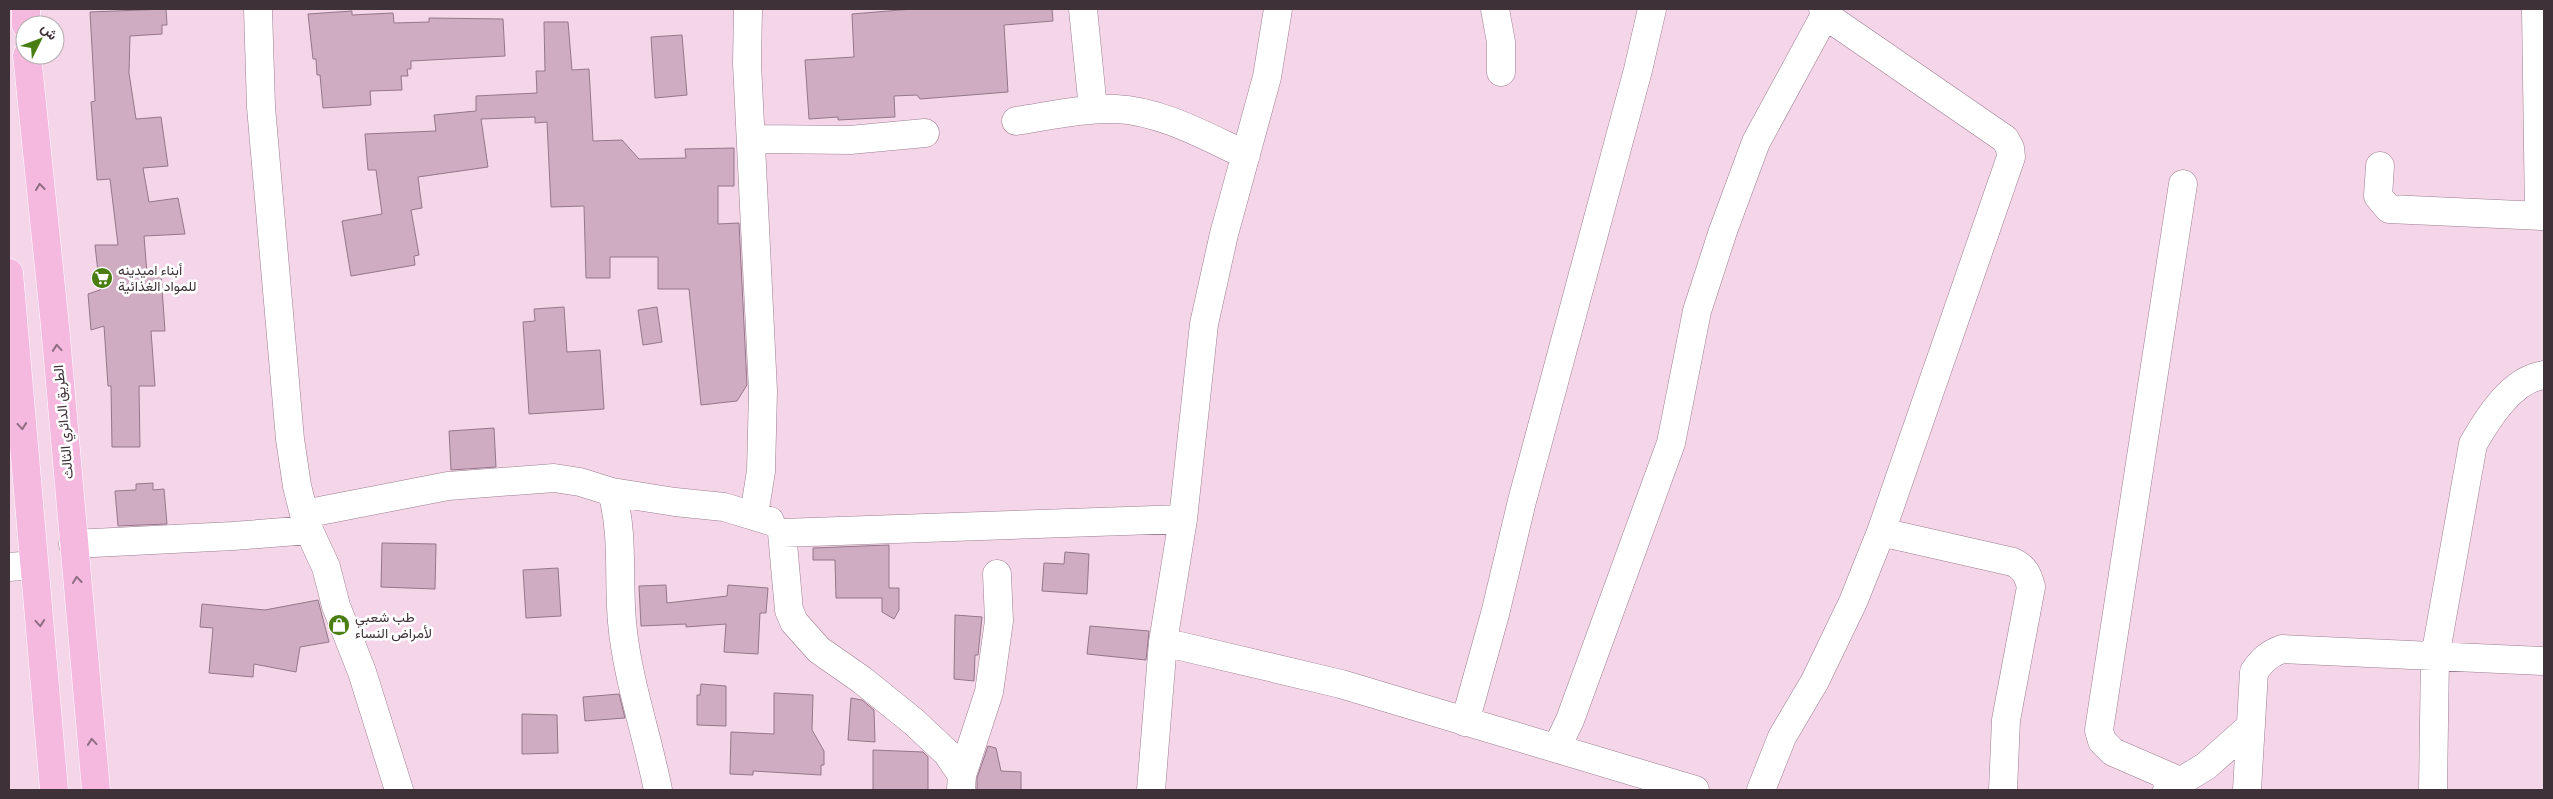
<svg xmlns="http://www.w3.org/2000/svg" width="2553" height="799" viewBox="0 0 2553 799" font-family="'Roboto Condensed',Vazirmatn,sans-serif">
<style>
.building{fill:#d0acc2;stroke:#947789}
.lines{fill:none;stroke-linecap:round;stroke-linejoin:round}
.minor-casing{stroke:#9b7e90;stroke-width:29}
.major-casing{stroke:#fff;stroke-width:29}
.minor{stroke:#fff;stroke-width:28}
.major{stroke:#f5b9e0;stroke-width:28}
.oneway{stroke:#906e84}
.labels{text-anchor:middle;dominant-baseline:central;stroke-width:5;stroke-linejoin:round;paint-order:stroke}
.poi-label{font-size:14px;fill:#3e3138;stroke:#fff;text-anchor:start}
.street-label{font-size:14px;fill:#3e3138;stroke:#fff}
</style>
<rect width="100%" height="100%" fill="#f5d5e8"/>
<path class="building" d="M166 9 167 25H162V34L130 36 129 73 136 119 161 117 168 166 143 168 149 202 178 198 185 234 144 236 147 274H161L165 331H151L155 386H139L140 447H112L111 386H108L104 326 91 330 88 294 100 290 95 245H118L110 179 97 180 91 102 95 101 90 12Z
M913 9H1052L1053 21 1004 25 1008 92 920 99 917 95 894 96 895 117 838 120V117L809 119 805 60 854 57 852 14Z
M352 11V15L393 13 394 23 429 22V18L503 19 505 56 411 61V69H407L408 76H401L402 90 370 91 371 105 323 108 320 75H317L316 59H313L308 14Z
M544 22H568L572 70 589 69 593 141 622 140 639 159 686 158 685 149 734 148V186H718V224L739 223 747 385 737 401 701 405 689 289H658V257H610V278H586L584 206 551 207 547 122 535 123V117L481 119 488 167 418 177 422 208 411 210 419 255 414 256 415 265 351 276 342 221 382 214 376 170H368L365 134 436 131 434 115 476 111V96L537 93 536 71H545Z
M682 35 687 95 655 98 651 37Z
M564 307 567 352 600 350 604 409 529 414 523 322 535 321 534 309Z
M657 307 662 342 643 345 638 310Z
M494 428 496 467 451 470 449 431Z
M153 483V490L164 489 167 524 118 526 115 491 136 490V484Z
M382 543 436 544 435 589 381 587Z
M889 545V588H899V610L894 619 882 612V598H836L835 560H813V548Z
M1065 552 1089 554 1087 594 1042 591 1044 563 1064 564Z
M558 568 561 616 526 618 523 570Z
M666 585 667 603 727 596 728 585 768 588 766 613H760L758 654 724 652 726 624 686 627V624L641 626 639 586Z
M318 600 329 642 300 647 296 672 254 664 253 677 209 673 213 628 200 627 202 604 265 610Z
M955 615 982 617 978 655H975L974 681 954 679Z
M1090 626 1149 631 1146 660 1087 654Z
M701 684 726 686V726L697 725V695H700Z
M774 693 813 695 812 730 824 751V765H821V775L753 771V775L730 774 731 732 774 734Z
M619 694 625 718 585 721 583 697Z
M851 698 862 700 874 710 875 742 848 740Z
M522 714 557 715 558 753 522 754Z
M988 746 996 748 1001 771 1021 772V790H977V778Z
M873 750 923 752 928 757V790H873Z"/>
<g class="lines">
<g class="minor-casing">
<path id="minor" d="M258 9 261 107 290 439 297 486 307 526 326 567 336 606 362 672 399 790
M748 9 747 63 763 391 761 471 754 515
M1083 9 1093 109
M1495 9 1501 42V72
M2536 9 2539 216
M1016 121C1049 116 1083 108 1116 109 1161 111 1205 136 1246 155
M752 139 850 140 925 133
M2380 166 2378 196 2389 209 2544 216
M612 492C624 535 618 578 622 622 627 679 647 734 658 790
M304 514 448 486 554 478 580 482 612 492 675 502 724 507 770 521
M1881 532 2013 562C2025 568 2028 575 2031 587L2006 720 2003 790
M73 544 233 536 309 530
M9 567 34 565
M1163 642 1341 684 1695 790
M1465 722 1495 614 1522 501 1638 70 1652 9
M1557 747 1570 720 1671 443 1697 311 1723 231 1756 142 1825 15
M962 775 989 692 999 621 997 574
M2182 782 2113 752 2102 741 2099 730 2183 184
M961 790 962 775 947 753 914 722 862 680 819 650 794 622 789 610 782 533 1183 519
M1151 790 1163 642 1183 519 1204 324 1224 234 1267 77 1278 9
M1761 790 1782 737 1815 681 1853 602 1881 532 2011 157 2010 148 2005 139 1825 15 1823 9
M2167 790 2206 766 2251 726
M2247 790 2254 672C2262 660 2269 654 2282 649L2544 661
M2433 790 2435 657 2473 444C2488 418 2512 379 2544 375"/>
</g>
<g class="major-casing">
<path id="major" d="M26 9V25
M27 55 55 326 96 790
M9 273 54 790"/>
</g>
<use href="#minor" class="minor"/>
<use href="#major" class="major"/>
</g>
<defs><path id="oneway-chevron" d="M-2-3.5L2.5 0L-2 3.5" fill="none" stroke-width="1.6" stroke-linecap="round" stroke-linejoin="round" transform="scale(1.25)"/></defs>
<g class="oneway">
<use href="#oneway-chevron" transform="translate(40 187) rotate(-96)"/>
<use href="#oneway-chevron" transform="translate(57 348) rotate(-95)"/>
<use href="#oneway-chevron" transform="translate(22 426) rotate(85)"/>
<use href="#oneway-chevron" transform="translate(77 580) rotate(-96)"/>
<use href="#oneway-chevron" transform="translate(40 623) rotate(85)"/>
<use href="#oneway-chevron" transform="translate(92 742) rotate(-95)"/>
</g>
<defs>
<g id="supermarket-disc" transform="scale(1.125)"><circle r="9.5" fill="#4a7e12" stroke="#fff"/><path d="M-6-5.5h2.5l.6 2H6L4.5 2H-2.5L-4.4-4H-6ZM-1.5 3.2a1.3 1.3 0 1 0 .1 0ZM3 3.2a1.3 1.3 0 1 0 .1 0Z" fill="#fff"/></g>
<g id="shop-disc" transform="scale(1.125)"><circle r="9.5" fill="#4a7e12" stroke="#fff"/><path d="M-5-2.5h2.3a2.7 3.5 0 0 1 5.4 0H5L5.5 6h-11ZM-1.5-2.5h3a1.5 2.3 0 0 0-3 0Z" fill="#fff"/></g>
</defs>
<g fill-rule="evenodd">
<use href="#supermarket-disc" x="102" y="278"/>
<use href="#shop-disc" x="339" y="625"/>
</g>
<g class="labels">
<g class="poi-label">
<text x="118" y="270">أبناء اميدينه<tspan x="118" dy="16">للمواد الغذائية</tspan></text>
<text x="355" y="617">طب شعبي<tspan x="355" dy="16">لأمراض النساء</tspan></text>
</g>
<g class="street-label">
<text transform="translate(63 422) rotate(-95)">الطريق الدائري الثالث</text>
</g>
</g>
<rect width="2553" height="799" fill="none" stroke="#3e3138" stroke-width="20"/>
<g transform="translate(40 40) rotate(48)"><circle r="24" fill="#ffffff" stroke="#b2adaf"/>
<path d="M0-4L9 19L0 12L-9 19Z" fill="#4a7e12"/>
<text y="-8" font-size="14" font-weight="bold" text-anchor="middle" fill="#3e3138">ش</text>
</g>
</svg>
